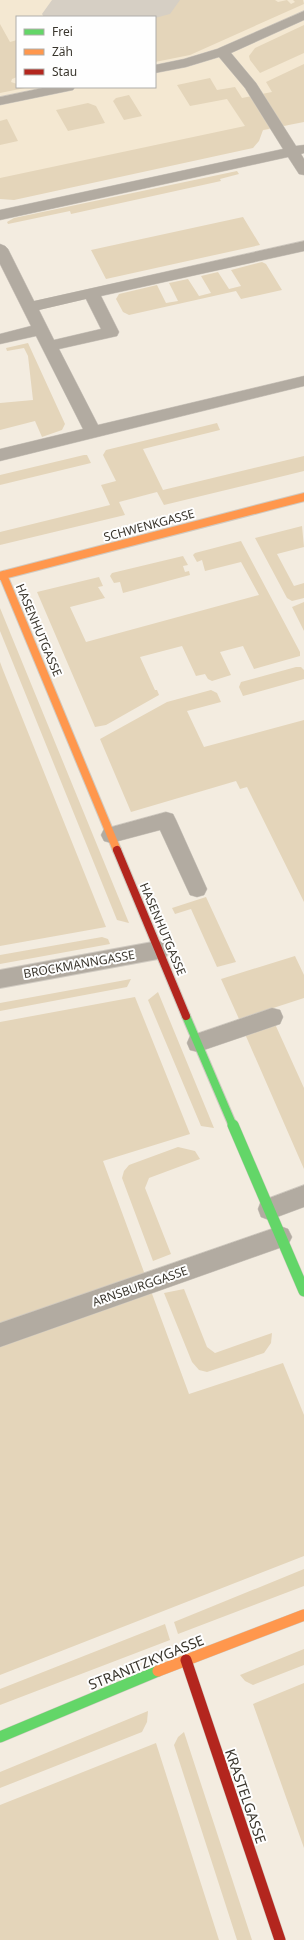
<svg xmlns="http://www.w3.org/2000/svg" width="304" height="1940" viewBox="0 0 304 1940" font-family="'Noto Sans',sans-serif">
<style>
.built{fill:#f4e8d2;fill-rule:evenodd}
.green{fill:#e4d5ba}
.lines{fill:none;stroke-linecap:round;stroke-linejoin:round}
.taxiway{fill:#d6cfc4;fill-rule:evenodd}
.lane-casing{stroke:#d0cac1;stroke-width:1}
.street-casing{stroke:#d0cac1;stroke-width:2}
.fast-far1-casing{stroke:#d0cac1;stroke-width:10}
.fast-casing{stroke:#d0cac1;stroke-width:12}
.slow-far1-casing{stroke:#d0cac1;stroke-width:10}
.slow-casing{stroke:#d0cac1;stroke-width:12}
.jam-far1-casing{stroke:#d0cac1;stroke-width:10}
.jam-casing{stroke:#d0cac1;stroke-width:12}
.lane{fill:#b2aba1;fill-rule:evenodd}
.street{fill:#b2aba1;fill-rule:evenodd}
.fast-far1{stroke:#63d668;stroke-width:8}
.fast{stroke:#63d668;stroke-width:11}
.slow-far1{stroke:#ff974d;stroke-width:8}
.slow{stroke:#ff974d;stroke-width:11}
.jam-far1{stroke:#b3261e;stroke-width:8}
.jam{stroke:#b3261e;stroke-width:11}
.labels{text-anchor:middle;dominant-baseline:central;stroke-width:4;stroke-linejoin:round;paint-order:stroke}
.street-label{font-size:12px;fill:#39352c;stroke:#fefefe}
.near-street-label{font-size:14px;fill:#39352c;stroke:#fefefe}
</style>
<rect width="100%" height="100%" fill="#f3ece0"/>
<path class="built" d="M0 0H304V120L285 126 0 183ZM17 17H155V87H17Z"/>
<path class="green" d="M68 0H123L74 10Z
M165 0H275L278 2 287 0 291 4 295 2 293 0H303L304 4 190 55 155 62V17H82Z
M0 24 10 42 17 40V77L12 79 11 82 17 84V87H30L0 93Z
M304 25V53L260 73 250 60 249 56 255 48Z
M304 64V122L263 130 259 141 253 148 14 200 0 199V178L245 126 227 99 190 106 177 85 210 78 217 90 235 87 242 98 272 92 266 82Z
M129 95 142 116 124 120 113 101 116 98Z
M88 103 96 106 105 123 68 131 56 110Z
M7 119 18 141 0 145V121Z
M237 171 239 174 220 179 221 181 71 214 70 211 8 224 7 222 14 218Z
M243 217 260 245 106 279 91 250Z
M262 262 266 264 282 290 241 299 236 291 129 315 123 312 116 299 119 294 157 285 166 303 178 301 169 283 188 279 199 296 211 293 201 276 218 272 229 289 241 286 231 270Z
M28 343 65 424 62 430 42 437 35 421 0 430V403L33 400 28 356 24 348 7 351 6 348Z
M217 423 220 430 143 449 163 490 304 456V471L164 505 157 492 119 502 125 515 0 545V532L110 505 101 485 116 481 103 455 106 450Z
M84 455H87L91 463 0 485V475Z
M302 526 304 547 277 554 294 586 304 583V598L292 601 287 598 255 538Z
M241 541 300 652V656L254 669 243 646 220 652 231 675 212 681 208 679 205 674 196 676 182 646 140 657 155 690H157L159 695 106 725 95 727 37 592 99 577 103 586 98 587 105 598 70 607 86 642 259 595 241 562 205 571 202 560 197 562 193 555 195 553Z
M183 556 188 565 183 566 185 572 189 571 190 575 123 593 120 582 114 583 110 576 112 573Z
M304 602V631L292 607Z
M0 608 129 923 117 920 0 631Z
M0 662 3 670 106 927 0 946Z
M296 667H301L304 670V679L243 696 239 687 241 682Z
M211 690 217 693 221 702 187 711 204 747 304 720V902L247 787 240 789 236 781 131 812 100 739 167 702Z
M206 897 236 962 217 967 191 909 175 914 172 908Z
M102 937 108 939 110 944 0 964V955Z
M295 956 304 975V998L239 1019 221 979Z
M131 979 127 987 0 1011V1003Z
M158 992 214 1128 201 1126 148 1000Z
M135 997 190 1134 103 1161 189 1394 283 1363 304 1415V1556L0 1675V1022Z
M275 1024 304 1088V1169L245 1034Z
M178 1147 195 1151 200 1159 149 1178 145 1188 171 1254 153 1261 122 1178 124 1171 129 1165Z
M184 1289 207 1347 215 1353 272 1333 271 1343 264 1353 207 1372 199 1370 192 1362 164 1293Z
M304 1569V1586L178 1634 174 1622Z
M165 1624 170 1640 0 1705V1689Z
M304 1649V1665L253 1685 245 1681 240 1675Z
M304 1683V1848L253 1704Z
M148 1711 147 1722 142 1732 0 1788V1772Z
M184 1732 252 1940H237L174 1745 178 1737Z
M156 1743 219 1940H0V1805Z"/>
<g class="lines">
<path class="taxiway" d="M52 0H180L170 14 155 18 44 17 42 14Z"/>
<g class="lane-casing">
<path id="lane" d="M304 11V20L231 53 256 83 296 146 304 145V153L301 154 304 159V175L299 174 288 157 0 220V210L283 149 245 88 219 57 186 67 155 73V65L184 59 217 49Z
M47 87H75L73 90 68 91 0 105V97Z
M304 241V251L101 296 119 332 117 336 59 349 98 425 304 376V386L0 461V449L83 429 36 336 0 344V334L31 326 0 264V244L5 246 8 249 34 301ZM86 299 101 329 54 340 39 310Z
M166 812 173 814 176 820 207 889 204 895 197 897 190 895 160 830 111 843 104 841 101 835 104 829Z
M272 1008 280 1010 283 1017 280 1024 198 1052 190 1050 187 1043 190 1036Z
M304 1185V1207L269 1220 261 1217 258 1209 261 1201Z
M280 1226 288 1229 292 1237 288 1245 0 1347V1323Z"/>
</g>
<g class="street-casing">
<path id="street" d="M158 941 166 943 169 950 166 957 158 959 0 988V970Z"/>
</g>
<g class="fast-far1-casing">
<path id="fast-far1" d="M186 1016 233 1126"/>
</g>
<g class="fast-casing">
<path id="fast" d="M233 1125 304 1291
M0 1737 158 1671"/>
</g>
<g class="slow-far1-casing">
<path id="slow-far1" d="M3 575 117 850
M0 576 304 497"/>
</g>
<g class="slow-casing">
<path id="slow" d="M158 1671 304 1615"/>
</g>
<g class="jam-far1-casing">
<path id="jam-far1" d="M117 850 186 1016"/>
</g>
<g class="jam-casing">
<path id="jam" d="M186 1660 280 1940"/>
</g>
<use href="#lane" class="lane"/>
<use href="#street" class="street"/>
<use href="#fast-far1" class="fast-far1"/>
<use href="#fast" class="fast"/>
<use href="#slow-far1" class="slow-far1"/>
<use href="#slow" class="slow"/>
<use href="#jam-far1" class="jam-far1"/>
<use href="#jam" class="jam"/>
</g>
<g class="labels">
<g class="street-label">
<text transform="translate(149 525) rotate(-15)">SCHWENKGASSE</text>
<text transform="translate(39 630) rotate(67)">HASENHUTGASSE</text>
<text transform="translate(163 929) rotate(67)">HASENHUTGASSE</text>
<text transform="translate(79 964) rotate(-10)">BROCKMANNGASSE</text>
<text transform="translate(140 1286) rotate(-19)">ARNSBURGGASSE</text>
</g>
<g class="near-street-label">
<text transform="translate(146 1662) rotate(-22)">STRANITZKYGASSE</text>
<text transform="translate(246 1796) rotate(71)">KRASTELGASSE</text>
</g>
</g>
<rect x="16" y="16" width="140" height="72" fill="#fefefe" stroke="#afaeaa"/>
<rect x="24" y="29" width="20" height="6" fill="#63d668" stroke="#afaeaa"/>
<text x="52" y="36" font-size="12" fill="#39352c">Frei</text>
<rect x="24" y="49" width="20" height="6" fill="#ff974d" stroke="#afaeaa"/>
<text x="52" y="56" font-size="12" fill="#39352c">Zäh</text>
<rect x="24" y="69" width="20" height="6" fill="#b3261e" stroke="#afaeaa"/>
<text x="52" y="76" font-size="12" fill="#39352c">Stau</text>
</svg>
